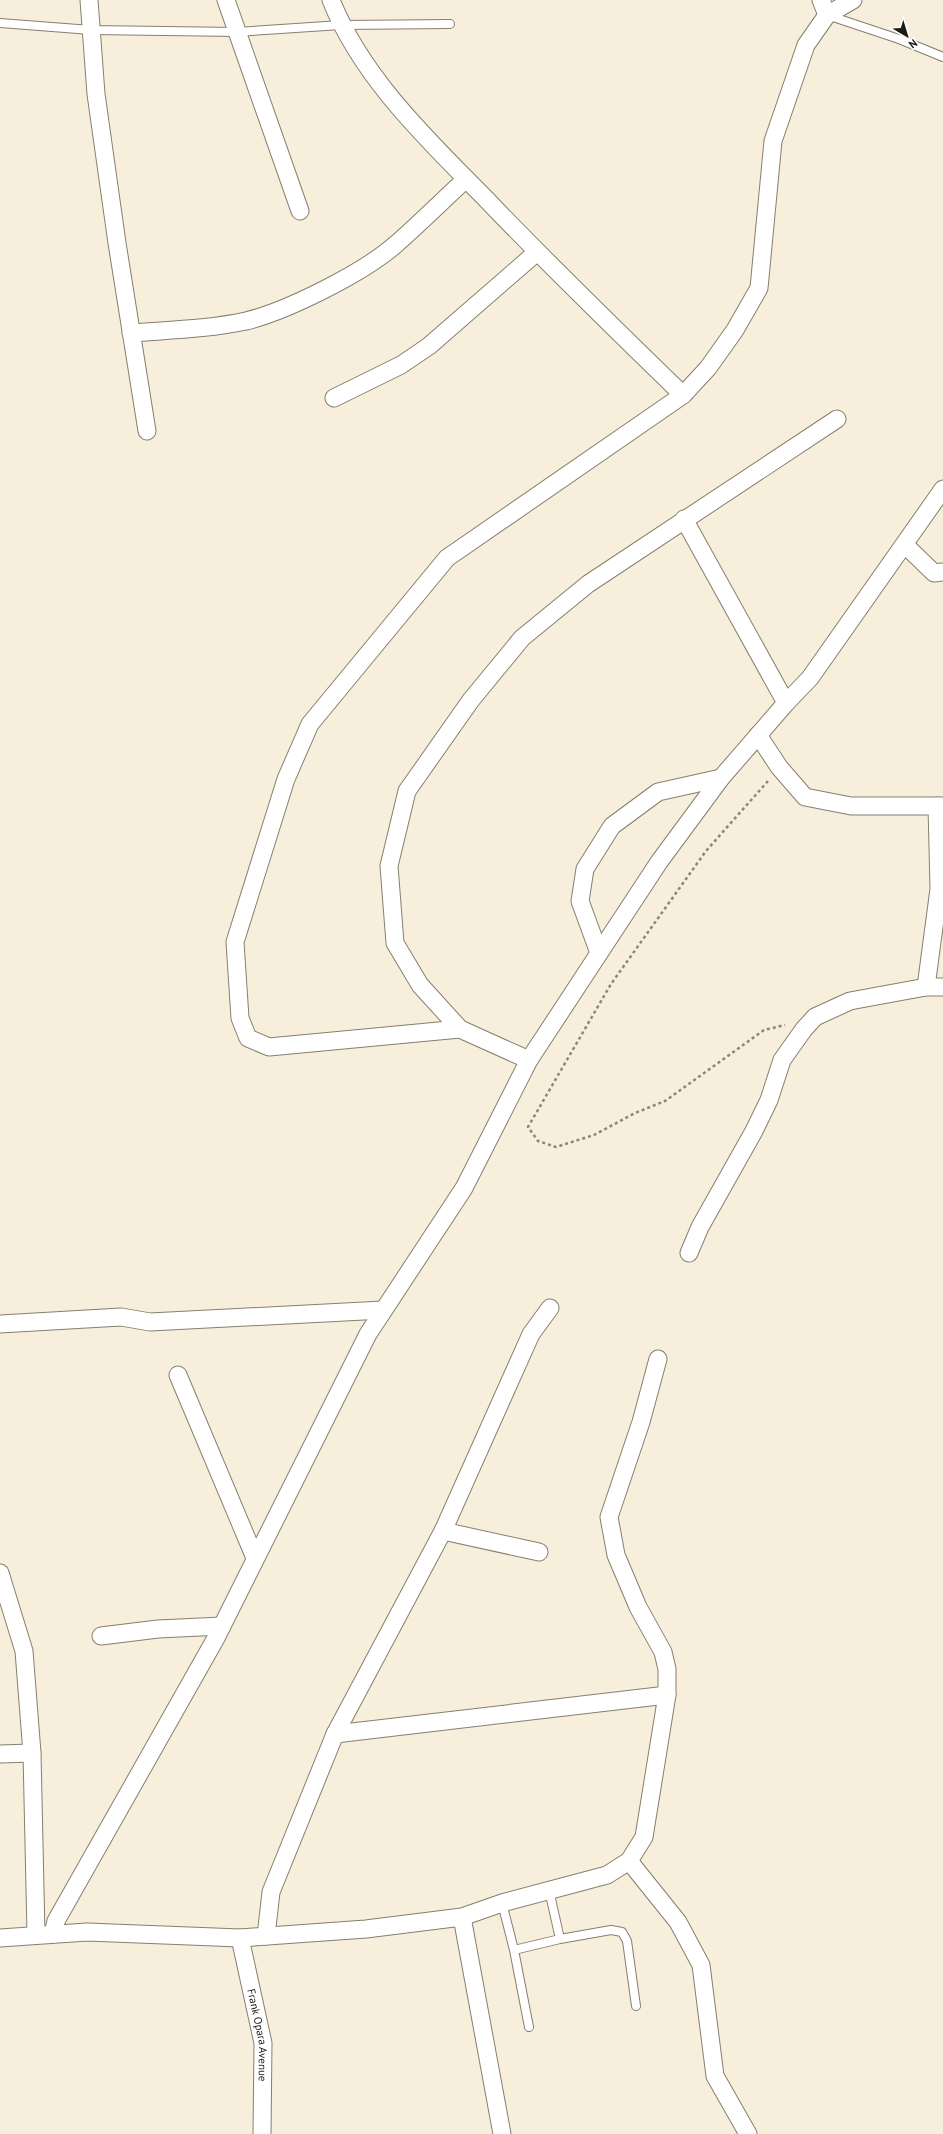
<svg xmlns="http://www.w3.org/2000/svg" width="943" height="2134" viewBox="0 0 943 2134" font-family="'PT Sans',sans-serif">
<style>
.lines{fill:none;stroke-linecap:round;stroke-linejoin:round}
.service-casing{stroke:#877f6e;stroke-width:10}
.minor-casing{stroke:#877f6e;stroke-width:19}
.path{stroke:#8c8679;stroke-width:2.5;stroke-dasharray:3 3;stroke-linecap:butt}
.service{stroke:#fff;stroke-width:8}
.minor{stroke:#fff;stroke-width:17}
.labels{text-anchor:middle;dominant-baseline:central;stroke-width:3;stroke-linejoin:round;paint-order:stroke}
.street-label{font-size:11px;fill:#1e1a14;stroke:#fff}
</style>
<rect width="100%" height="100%" fill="#f7eedb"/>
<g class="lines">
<g class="service-casing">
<path id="service" d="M827 15 899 39 943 57
M0 23 91 30 237 32 341 25 450 24
M549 1890 560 1939 611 1930 622 1932 627 1941 636 2006
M502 1903 514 1950
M529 2027 514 1950 560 1939"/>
</g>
<g class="minor-casing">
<g id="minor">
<path d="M89 0 96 94 117 243 147 431"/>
<path d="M226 0 300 211"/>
<path d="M331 0C362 78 428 140 486 199 550 266 616 330 683 395"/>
<path d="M821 0 827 15"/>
<path d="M131 333C169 330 209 329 246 321 287 311 363 273 395 245 419 224 442 201 466 179"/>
<path d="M334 398 401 365 429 346 537 252"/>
<path d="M684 519 786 703"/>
<path d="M905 545 934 573 943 572"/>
<path d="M758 735 779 767 805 797 851 806H943"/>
<path d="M599 953 580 901 585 869 612 826 658 792 721 778"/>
<path d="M926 987 939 889 937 806"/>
<path d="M460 1029 269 1047 248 1038 240 1018 235 942 286 779 310 724 447 558 683 395 708 368 735 330 759 288 773 141 806 45 827 15 853 0"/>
<path d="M529 1060 460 1029 420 985 395 943 389 866 407 791 471 700 522 638 588 584 837 419"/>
<path d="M689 1253 700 1227 754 1131 769 1100 782 1060 804 1029 815 1017 850 1001 926 987H943"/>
<path d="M0 1324 121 1317 150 1322 383 1310"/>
<path d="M178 1375 255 1558"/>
<path d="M443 1531 539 1552"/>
<path d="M0 1573 24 1651 32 1753 36 1934"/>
<path d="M101 1636 158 1629 222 1626"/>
<path d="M335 1734 443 1531 531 1334 550 1308"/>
<path d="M0 1754 32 1753"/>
<path d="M629 1861 678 1922 701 1965 715 2076 748 2134"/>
<path d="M462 1917 502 2134"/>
<path d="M53 1934 56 1921 216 1638 368 1334 464 1188 529 1060 659 862 721 778 786 703 810 678 943 489"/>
<path d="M266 1936 271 1892 335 1734 667 1695"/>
<path d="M0 1938 87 1932 240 1938 366 1929 462 1917 502 1903 607 1875 629 1861 644 1837 667 1695V1669L663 1652 638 1607 616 1555 609 1517 641 1422 658 1359"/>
<path id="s1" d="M240 1938 263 2043 262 2134"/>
</g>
</g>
<path class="path" d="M768 781 706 851 611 984 528 1127 538 1141 556 1147 594 1135 635 1113 665 1101 764 1030 785 1025"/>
<use href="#service" class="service"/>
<use href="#minor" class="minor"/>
</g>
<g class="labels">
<g class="street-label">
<text stroke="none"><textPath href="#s1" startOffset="99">Frank Opara Avenue</textPath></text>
</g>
</g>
<g transform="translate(907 36) rotate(142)" stroke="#ffffff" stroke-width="3" paint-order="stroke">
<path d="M0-3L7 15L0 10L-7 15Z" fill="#1e1a14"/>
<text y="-6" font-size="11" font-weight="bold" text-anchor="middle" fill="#1e1a14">N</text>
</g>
</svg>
